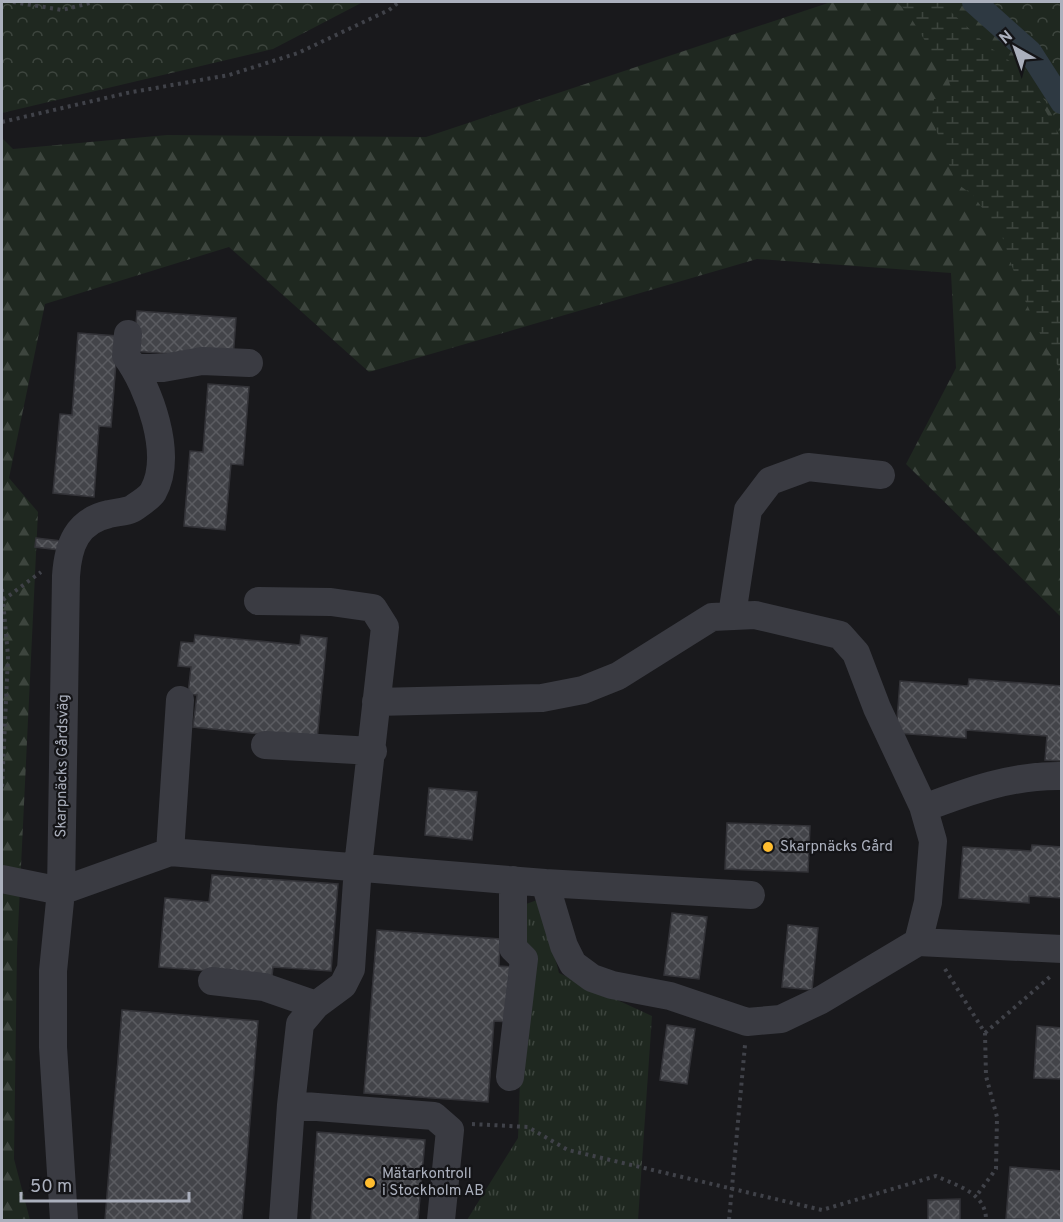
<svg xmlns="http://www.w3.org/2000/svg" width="1063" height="1222" viewBox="0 0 1063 1222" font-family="Overpass,sans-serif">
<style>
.grass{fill:url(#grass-tufts)}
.forest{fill:url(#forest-firs)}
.wetland{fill:url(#wetland-marsh)}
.park{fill:url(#park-crowns)}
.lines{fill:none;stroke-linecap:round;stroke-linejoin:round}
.canal{stroke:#2e3942;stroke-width:24}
.building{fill:url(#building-cross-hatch);stroke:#333338;stroke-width:1.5}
.path{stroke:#404249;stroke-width:4;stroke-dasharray:3 4.5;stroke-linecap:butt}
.minor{stroke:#3a3b42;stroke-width:28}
.poi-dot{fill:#ffbd2f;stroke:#141417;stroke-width:2}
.labels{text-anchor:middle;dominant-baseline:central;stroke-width:4.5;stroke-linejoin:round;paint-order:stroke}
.street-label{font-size:15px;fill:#abb0bd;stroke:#141417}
.poi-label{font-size:15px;fill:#abb0bd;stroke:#141417;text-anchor:start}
</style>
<defs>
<pattern id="grass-tufts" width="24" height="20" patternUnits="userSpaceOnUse" patternTransform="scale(1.5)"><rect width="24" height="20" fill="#1f2820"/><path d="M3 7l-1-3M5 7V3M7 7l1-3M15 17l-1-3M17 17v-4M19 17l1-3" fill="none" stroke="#3d453e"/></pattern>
<pattern id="forest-firs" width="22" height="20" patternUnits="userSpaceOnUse" patternTransform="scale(1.5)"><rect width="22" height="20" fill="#1f2820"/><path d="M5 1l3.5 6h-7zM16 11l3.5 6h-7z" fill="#3d453e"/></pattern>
<pattern id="wetland-marsh" width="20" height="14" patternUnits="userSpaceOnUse" patternTransform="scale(1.5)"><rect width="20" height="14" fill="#1f2820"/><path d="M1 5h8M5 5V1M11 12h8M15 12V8" fill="none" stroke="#3d453e"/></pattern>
<pattern id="park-crowns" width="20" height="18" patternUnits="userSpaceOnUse" patternTransform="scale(1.5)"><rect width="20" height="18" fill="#1f2820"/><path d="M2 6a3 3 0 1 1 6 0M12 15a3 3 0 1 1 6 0" fill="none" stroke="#3d453e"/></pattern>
<pattern id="building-cross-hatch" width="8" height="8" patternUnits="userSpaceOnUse" patternTransform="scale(1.5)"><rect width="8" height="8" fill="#434449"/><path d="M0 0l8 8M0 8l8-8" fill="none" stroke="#5b5c61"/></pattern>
</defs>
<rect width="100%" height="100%" fill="#19191c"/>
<path class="grass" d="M540 899 559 973 652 1016 638 1220H467L518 1138 526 904Z"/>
<path class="forest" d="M831 2H1061V617L906 464 956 368 951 273 757 259 369 372 229 247 45 304 9 478 38 512 17 950 14 1159 30 1220H2V138L13 149 167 135 426 137Z"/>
<path class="wetland" d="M896 2H940L988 46 1011 62 1030 84 1061 138V367L1058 366 1047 349 1019 287 1002 236 973 195 956 183 932 119 934 99 946 97 951 88 944 65 932 52 906 10Z"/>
<path class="park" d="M2 2H363L273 49 2 113Z
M958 2H1061V127L1018 58Z"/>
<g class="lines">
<path class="canal" d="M974 2 1030 52 1062 102"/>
</g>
<path class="building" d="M137 311 236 318 233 359 134 351Z
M78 333 118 336 111 427 99 426 94 497 53 493 60 414 72 415Z
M208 384 249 387 243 465 231 464 225 530 184 526 190 451 203 452Z
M36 538 61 541 59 550 35 547Z
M195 635 300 645 301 635 327 638 317 740 193 727 197 695 188 694 191 667 178 666 181 642 194 643Z
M969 679 1062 686V761L1045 760 1047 736 966 730V738L896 733 900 681 968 686Z
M429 788 477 792 472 840 425 835Z
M727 823 810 826 808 872 725 869Z
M1032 845 1062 847V898L1029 896V903L959 898 963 847 1031 851Z
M212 875 338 884 331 971 273 967 272 976 159 967 165 898 209 902Z
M672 913 707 917 699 979 664 975Z
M788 925 818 928 812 990 782 987Z
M377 930 500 939 499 966 516 967 512 1022 494 1021 488 1102 364 1093Z
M122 1010 258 1021 242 1220H105Z
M667 1025 695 1029 687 1084 660 1080Z
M1037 1026 1062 1028V1079L1034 1078Z
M317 1132 425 1140 418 1220H311Z
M1010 1167 1062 1171V1220L1006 1219Z
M960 1199V1220H928V1200Z"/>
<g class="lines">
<path class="path" d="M13 2 62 10 94 2
M2 122 127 93 229 75 298 53 389 10 399 2
M2 589 8 656 2 789
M3 600 41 572
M945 969 985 1033 986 1076 997 1117 996 1169 977 1195
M985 1033 1052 975
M472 1124 528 1127 568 1150 822 1210 936 1176C958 1186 986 1193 986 1220
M729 1220 745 1045"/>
<path class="minor" d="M134 368H163L202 361 249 363
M258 601 331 602 373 608 385 627 358 866 351 969 343 985 316 1005 300 1024 291 1105 434 1116 450 1130 441 1220
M732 615 748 510 770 481 808 467 881 475
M265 745 373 751
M924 808C969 791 1012 775 1062 776
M170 852 180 700
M2 879 61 891 170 852 545 883 564 946 573 964 592 978 612 985 670 996 747 1022 781 1019 821 1000 918 942 928 902 933 841 923 806 877 708 856 653 840 635 755 615 712 617 618 676 583 690 542 698 376 702
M545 883 751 895
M918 942 1062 949
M212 981 264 987 316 1005
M510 1077 524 959 513 948V880
M64 1220 53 1047V971L61 891 66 576C68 545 77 521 109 514 117 512 129 512 135 507 141 503 150 497 153 492 174 455 149 387 126 356L128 334
M283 1220 291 1105"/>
</g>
<g class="poi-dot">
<circle cx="768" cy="847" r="6"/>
<circle cx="370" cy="1183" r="6"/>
</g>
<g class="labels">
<g class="street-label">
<text transform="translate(63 766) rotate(-89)">Skarpnäcks Gårdsväg</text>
</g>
<g class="poi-label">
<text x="780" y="847">Skarpnäcks Gård</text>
<text x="382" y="1174">Mätarkontroll<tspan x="382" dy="17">i Stockholm AB</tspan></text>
</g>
</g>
<rect width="1063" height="1222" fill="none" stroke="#abb0bd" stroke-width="6"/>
<g transform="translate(1015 48) rotate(320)" stroke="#141417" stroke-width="4.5" paint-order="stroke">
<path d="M0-4.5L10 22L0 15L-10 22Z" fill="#abb0bd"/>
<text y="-9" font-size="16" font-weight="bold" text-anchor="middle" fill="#abb0bd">N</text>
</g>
<path d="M21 1192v9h168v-9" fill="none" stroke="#abb0bd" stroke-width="3"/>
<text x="30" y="1192" font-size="18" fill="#abb0bd" stroke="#141417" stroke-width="4.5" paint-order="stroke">50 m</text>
</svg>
